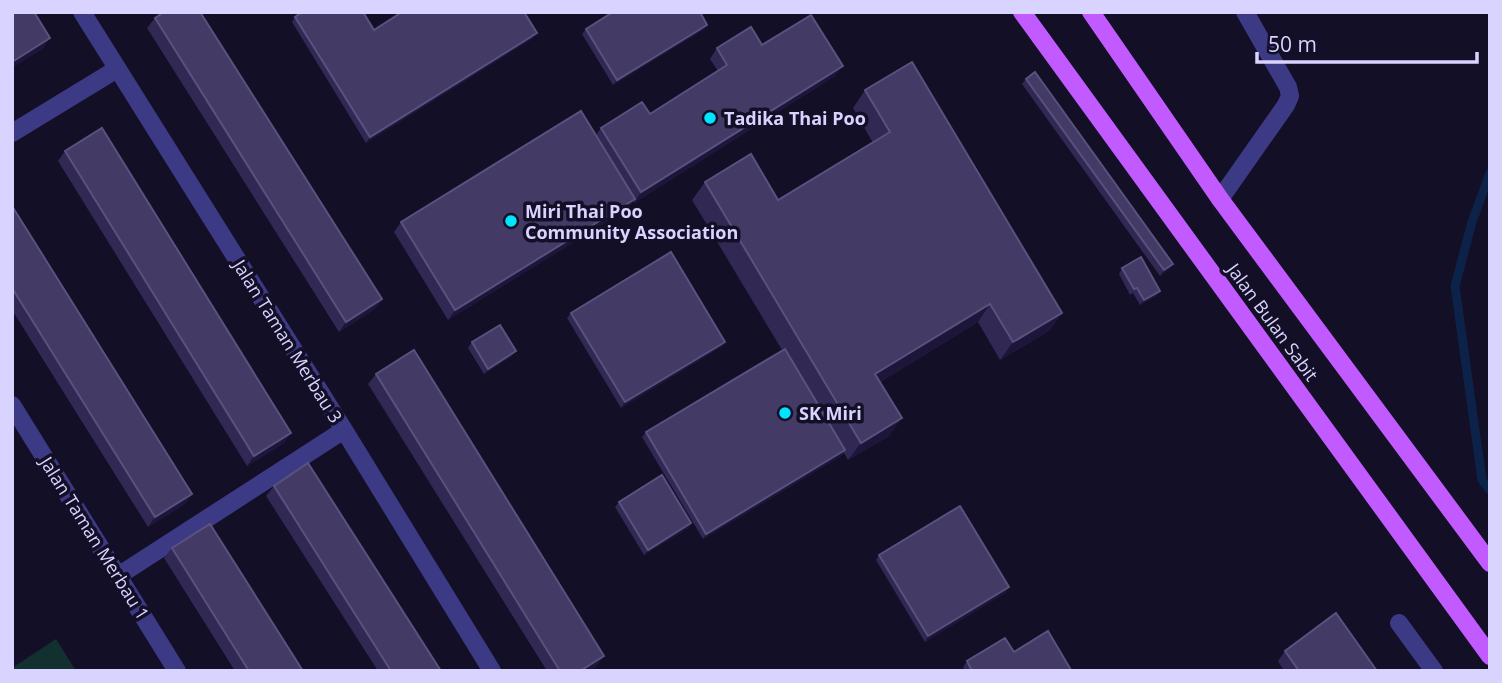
<svg xmlns="http://www.w3.org/2000/svg" width="1502" height="683" viewBox="0 0 1502 683" font-family="'Open Sans',sans-serif">
<style>
.green{fill:#12302f}
.lines{fill:none;stroke-linecap:round;stroke-linejoin:round}
.stream{stroke:#0c2248;stroke-width:9}
.minor{stroke:#3d3a85;stroke-width:18}
.major{stroke:#c25bff;stroke-width:18}
.wall{fill:#312854}
.shaded-wall{fill:#1d163a}
.building{fill:#433a66;stroke:#5a527e;stroke-width:2}
.poi-dot{fill:#00e5ff;stroke:#130f26;stroke-width:2.5}
.labels{text-anchor:middle;dominant-baseline:central;stroke-width:7;stroke-linejoin:round;paint-order:stroke}
.poi-label{font-size:18px;font-weight:bold;fill:#d9d4ff;stroke:#130f26;text-anchor:start}
.street-label{font-size:18px;fill:#d9d4ff;stroke:#130f26}
</style>
<rect width="100%" height="100%" fill="#130f26"/>
<path class="green" d="M56 639 76 671H12V668Z"/>
<g class="lines">
<path class="stream" d="M1490 173 1472 222 1455 286 1482 480 1490 490"/>
<path class="minor" d="M82 12 344 430 492 671
M12 133 117 69
M1220 199 1286 105 1290 96 1288 87 1245 12
M12 405 177 671
M118 576 344 430
M1399 623 1434 671"/>
<path class="major" d="M1022 12 1490 656
M1091 12 1220 199 1490 563"/>
</g>
<path class="wall" d="M295 17 374 30 533 38 366 143 292 22Z
M155 18 382 299 375 309 339 332 147 28Z
M707 25 703 30 613 85 582 34 586 29Z
M762 45 835 76 634 203 633 201 627 209 448 320 394 232 401 222 596 135 601 128 650 114 718 71 710 59 717 48Z
M1026 79 1173 264 1169 269 1160 276 1022 84Z
M865 90 1062 313 1049 331 1000 360 978 322 880 382 889 436 848 460 844 453 841 456 703 539 642 437 646 432 782 350 692 200 705 182 778 200 873 143 853 108Z
M65 151 284 443 247 466 58 161Z
M12 206 192 494 185 504 148 527 12 310Z
M1122 268 1160 291 1156 296 1140 305 1133 293 1130 295 1119 274Z
M571 313 725 342 721 347 621 408 567 318Z
M472 342 512 356 484 374 468 348Z
M376 374 597 666 589 671H547L368 384Z
M274 486 441 671H378L266 496Z
M619 502 691 523 688 528 644 555 615 507Z
M172 548 303 671H235L164 558Z
M879 555 1009 587 1005 593 925 642 876 560Z
M1285 651 1377 671H1284L1278 661Z
M1014 652 1071 671H965L963 667 967 661Z"/>
<path class="shaded-wall" d="M707 25 703 30 613 85 617 80Z
M537 33 533 38 366 143 370 137Z
M50 38 43 49 12 68V62Z
M843 66 835 76 634 203 641 192Z
M635 199 627 209 448 320 455 310Z
M1173 264 1169 269 1160 276 1164 270Z
M1160 291 1156 296 1140 305 1144 300Z
M382 299 375 309 339 332 346 322Z
M990 304 978 322 863 392 875 374Z
M1062 313 1049 331 1000 360 1013 342Z
M725 342 721 347 621 408 625 402Z
M516 351 512 356 484 374 488 369Z
M902 418 889 436 848 460 861 443Z
M291 433 284 443 247 466 254 456Z
M845 450 841 456 703 539 706 534Z
M192 494 185 504 148 527 155 517Z
M691 523 688 528 644 555 648 550Z
M1009 587 1005 593 925 642 928 636Z
M604 656 597 666 589 671H580Z"/>
<path class="building" d="M12 12H34L50 38 12 62Z
M164 12H200L382 299 346 322 155 18Z
M302 12H363L374 30 402 12H524L537 33 370 137 295 17Z
M613 12H700L707 25 617 80 586 29Z
M811 15 843 66 641 192 601 128 642 102 650 114 727 65 717 48 751 27 762 45Z
M912 62 1062 313 1013 342 990 304 875 374 902 418 861 443 705 182 751 154 778 200 890 132 865 90Z
M1035 72 1173 264 1164 270 1026 79Z
M581 111 635 199 455 310 401 222Z
M102 128 291 433 254 456 65 151Z
M12 206 192 494 155 517 12 288Z
M671 252 725 342 625 402 571 313Z
M1141 257 1160 291 1144 300 1137 288 1134 289 1122 268Z
M500 325 516 351 488 369 472 342Z
M785 349 845 450 706 534 646 432Z
M414 350 604 656 580 671H560L376 374Z
M308 463 441 671H391L274 486Z
M662 475 691 523 648 550 619 502Z
M960 506 1009 587 928 636 879 555Z
M210 524 303 671H249L172 548Z
M1336 613 1377 671H1299L1285 651Z
M1048 631 1071 670 1070 671H972L967 661 1005 638 1014 652Z"/>
<g class="poi-dot">
<circle cx="710" cy="118" r="7"/>
<circle cx="511" cy="221" r="7"/>
<circle cx="785" cy="413" r="7"/>
</g>
<g class="labels">
<g class="poi-label">
<text x="724" y="118">Tadika Thai Poo</text>
<text x="525" y="211">Miri Thai Poo<tspan x="525" dy="21">Community Association</tspan></text>
<text x="799" y="413">SK Miri</text>
</g>
<g class="street-label">
<text transform="translate(1273 322) rotate(54)">Jalan Bulan Sabit</text>
<text transform="translate(288 341) rotate(58)">Jalan Taman Merbau 3</text>
<text transform="translate(95 538) rotate(58)">Jalan Taman Merbau 1</text>
</g>
</g>
<rect width="1502" height="683" fill="none" stroke="#d9d4ff" stroke-width="28"/>
<path d="M1257 52v10h220v-10" fill="none" stroke="#d9d4ff" stroke-width="3.5"/>
<text x="1268" y="52" font-size="21" fill="#d9d4ff" stroke="#130f26" stroke-width="5" paint-order="stroke">50 m</text>
</svg>
